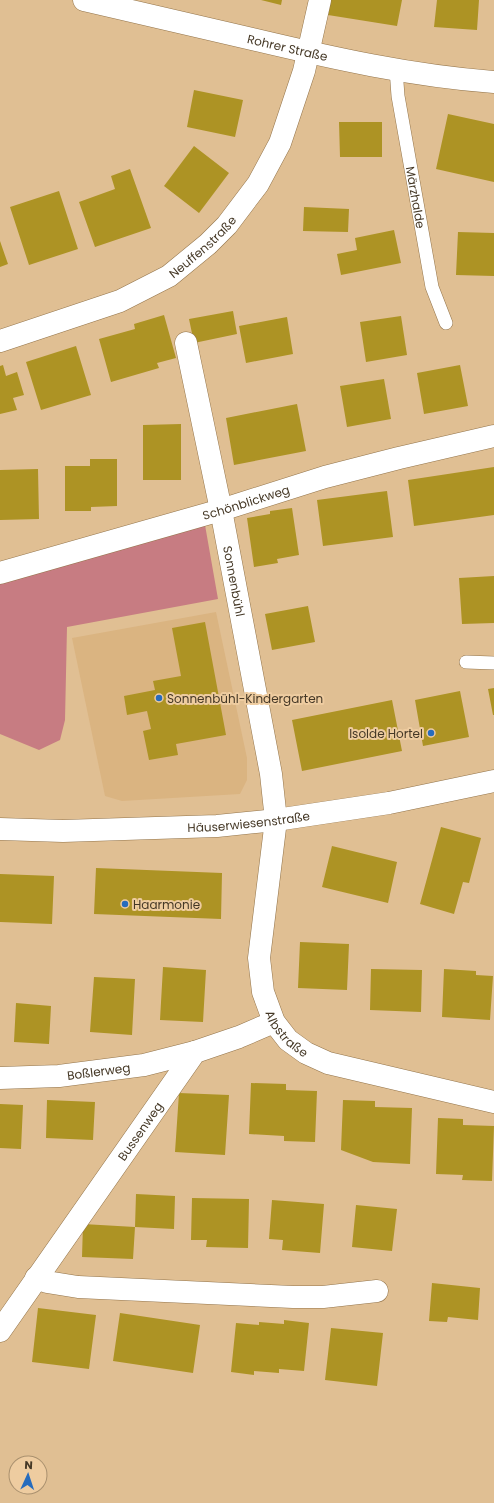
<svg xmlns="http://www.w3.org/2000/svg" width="494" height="1503" viewBox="0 0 494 1503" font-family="Poppins,sans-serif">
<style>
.built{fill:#dab481}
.green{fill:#c77c82}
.building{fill:#ad9324}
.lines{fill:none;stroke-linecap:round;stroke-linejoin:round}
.service-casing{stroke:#93744a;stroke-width:14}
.minor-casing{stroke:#93744a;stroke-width:23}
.service{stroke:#fff;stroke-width:13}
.minor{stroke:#fff;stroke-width:22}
.poi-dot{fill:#276cbd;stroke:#eecca0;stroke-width:1.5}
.labels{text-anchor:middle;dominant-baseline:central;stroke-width:4;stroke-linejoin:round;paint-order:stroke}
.street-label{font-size:12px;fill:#453826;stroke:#eecca0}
.poi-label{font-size:12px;fill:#453826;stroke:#eecca0;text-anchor:start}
</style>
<rect width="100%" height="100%" fill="#e0bf93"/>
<path class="built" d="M216 612 247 758V780L240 794 122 801 105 796 72 638Z"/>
<path class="green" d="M205 525 218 599 67 627 65 720 60 740 39 750 0 734V579Z"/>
<path class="building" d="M261 0H282L281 5Z
M331 0H402L397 26 328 15Z
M437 0H479L477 30 434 27Z
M194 90 243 100 235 137 187 127Z
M448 114 494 124V182L436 169Z
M339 122H382V157H340Z
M194 146 229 173 199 213 164 186Z
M130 169 151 228 95 247 79 202 115 189 111 176Z
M59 191 78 249 29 265 10 207Z
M304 207 349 209 348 232 303 231Z
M394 230 401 263 341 275 337 254 357 250 355 238Z
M458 232 494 233V276L456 275Z
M0 241 8 264 0 267Z
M233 311 237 334 194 343 189 319Z
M164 315 176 358 157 363 159 368 111 382 99 339 135 329 134 324Z
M401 316 407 355 366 362 360 322Z
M287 317 293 354 246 363 239 326Z
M76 346 91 395 41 410 26 362Z
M3 365 6 376 17 372 24 395 13 398 17 410 0 414V366Z
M460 365 468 406 424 414 417 373Z
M384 379 391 419 347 427 340 386Z
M297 404 306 451 234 465 226 418Z
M181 424V480H143V425Z
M90 459H117V506L91 507V511H65V466H90Z
M494 467V515L414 526 408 480Z
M38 469 39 519 0 520V470Z
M387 491 393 537 323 546 317 500Z
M292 508 299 555 277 559 278 563 254 567 247 518 270 514V511Z
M494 576V623L462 624 459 578Z
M308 606 315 642 272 650 265 614Z
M205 622 226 735 176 744 178 755 149 760 143 731 151 729 147 711 127 715 124 696 155 690 153 681 181 676 172 628Z
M494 688V715H493L488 689Z
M460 691 469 737 423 746 415 700Z
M392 700 402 751 302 771 292 720Z
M441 827 481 838 469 883 463 882 454 914 420 904Z
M332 846 397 862 388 903 322 887Z
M96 868 222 873 221 919 94 914Z
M0 874 54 876 52 924 0 922Z
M300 942 349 944 347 990 298 988Z
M163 967 206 970 203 1022 160 1020Z
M371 969 422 970 421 1012 370 1010Z
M444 969 476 971V975L493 976 490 1020 442 1017Z
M94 977 135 979 132 1035 90 1032Z
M16 1003 51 1006 49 1044 14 1042Z
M251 1083 286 1084V1090L317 1091 315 1142 284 1141V1136L249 1134Z
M179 1093 229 1095 225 1155 175 1152Z
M47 1100 95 1102 93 1140 46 1138Z
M343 1100 375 1101V1107L412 1108 410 1164 373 1162 341 1150Z
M0 1104 23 1105 21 1149 0 1148Z
M438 1118 463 1119V1125L494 1126 492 1181 462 1180 463 1175 436 1174Z
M136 1194 175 1196 174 1229 135 1227Z
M192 1198 249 1199 248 1248 206 1247 207 1240H191Z
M272 1200 324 1204 320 1253 282 1250 283 1240 269 1239Z
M356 1205 397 1209 392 1251 352 1247Z
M83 1224 135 1227 133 1259 82 1257Z
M432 1283 480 1288 478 1320 448 1317 447 1322 429 1321Z
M38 1308 96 1315 89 1369 32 1362Z
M120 1313 200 1325 193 1373 113 1361Z
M284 1320 309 1323 304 1371 279 1369V1373L254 1371V1375L231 1372 236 1323 259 1325V1322L284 1324Z
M331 1328 383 1333 377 1386 325 1380Z"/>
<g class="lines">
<g class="service-casing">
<g id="service">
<path id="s1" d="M396 69 398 96 432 287 446 323"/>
<path d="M466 662 494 663"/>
</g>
</g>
<g class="minor-casing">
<g id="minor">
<path id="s2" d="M84 0C140 13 196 26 252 39 332 58 412 76 494 82"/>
<path id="s3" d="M0 341 120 301 169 276 208 244 227 225 258 184 280 143 304 71 320 0"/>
<path id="s4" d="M186 343 221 510 271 774 276 820 259 958 263 992 274 1022 288 1040 306 1053 328 1063 494 1102"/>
<path id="s5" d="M0 573 221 510 325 477 399 458 494 436"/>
<path id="s6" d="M0 829 63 831 217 826 276 820 389 803 494 781"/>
<path id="s7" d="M0 1078 59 1076 144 1065 195 1052"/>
<path d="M36 1278 47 1282 78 1287 293 1297H323L377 1291"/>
<path id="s8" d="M0 1331 195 1052 239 1037 274 1022"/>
</g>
</g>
<use href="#service" class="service"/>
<use href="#minor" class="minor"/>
</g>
<g class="poi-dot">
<circle cx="159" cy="698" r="4"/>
<circle cx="431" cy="733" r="4"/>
<circle cx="125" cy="904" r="4"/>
</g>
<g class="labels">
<g class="street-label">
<text stroke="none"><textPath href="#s2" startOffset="209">Rohrer Straße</textPath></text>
<text stroke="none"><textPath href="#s1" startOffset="130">Märzhalde</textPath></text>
<text stroke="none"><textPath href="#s3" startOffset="226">Neuffenstraße</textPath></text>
<text stroke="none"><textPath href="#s5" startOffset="256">Schönblickweg</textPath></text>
<text stroke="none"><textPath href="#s4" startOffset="243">Sonnenbühl</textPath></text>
<text stroke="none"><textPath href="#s6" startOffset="249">Häuserwiesenstraße</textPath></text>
<text stroke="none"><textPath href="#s4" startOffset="708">Albstraße</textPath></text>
<text stroke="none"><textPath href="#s7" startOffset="99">Boßlerweg</textPath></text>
<text stroke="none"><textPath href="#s8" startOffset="244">Bussenweg</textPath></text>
</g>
<g class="poi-label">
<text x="167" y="698">Sonnenbühl-Kindergarten</text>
<text x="423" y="733" text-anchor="end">Isolde Hortel</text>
<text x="133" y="904">Haarmonie</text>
</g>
</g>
<g transform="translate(28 1475) rotate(3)"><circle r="19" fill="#eecca0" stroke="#aa916f"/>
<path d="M0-3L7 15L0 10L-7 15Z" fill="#276cbd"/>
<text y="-6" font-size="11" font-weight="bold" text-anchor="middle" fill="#453826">N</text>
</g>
</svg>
